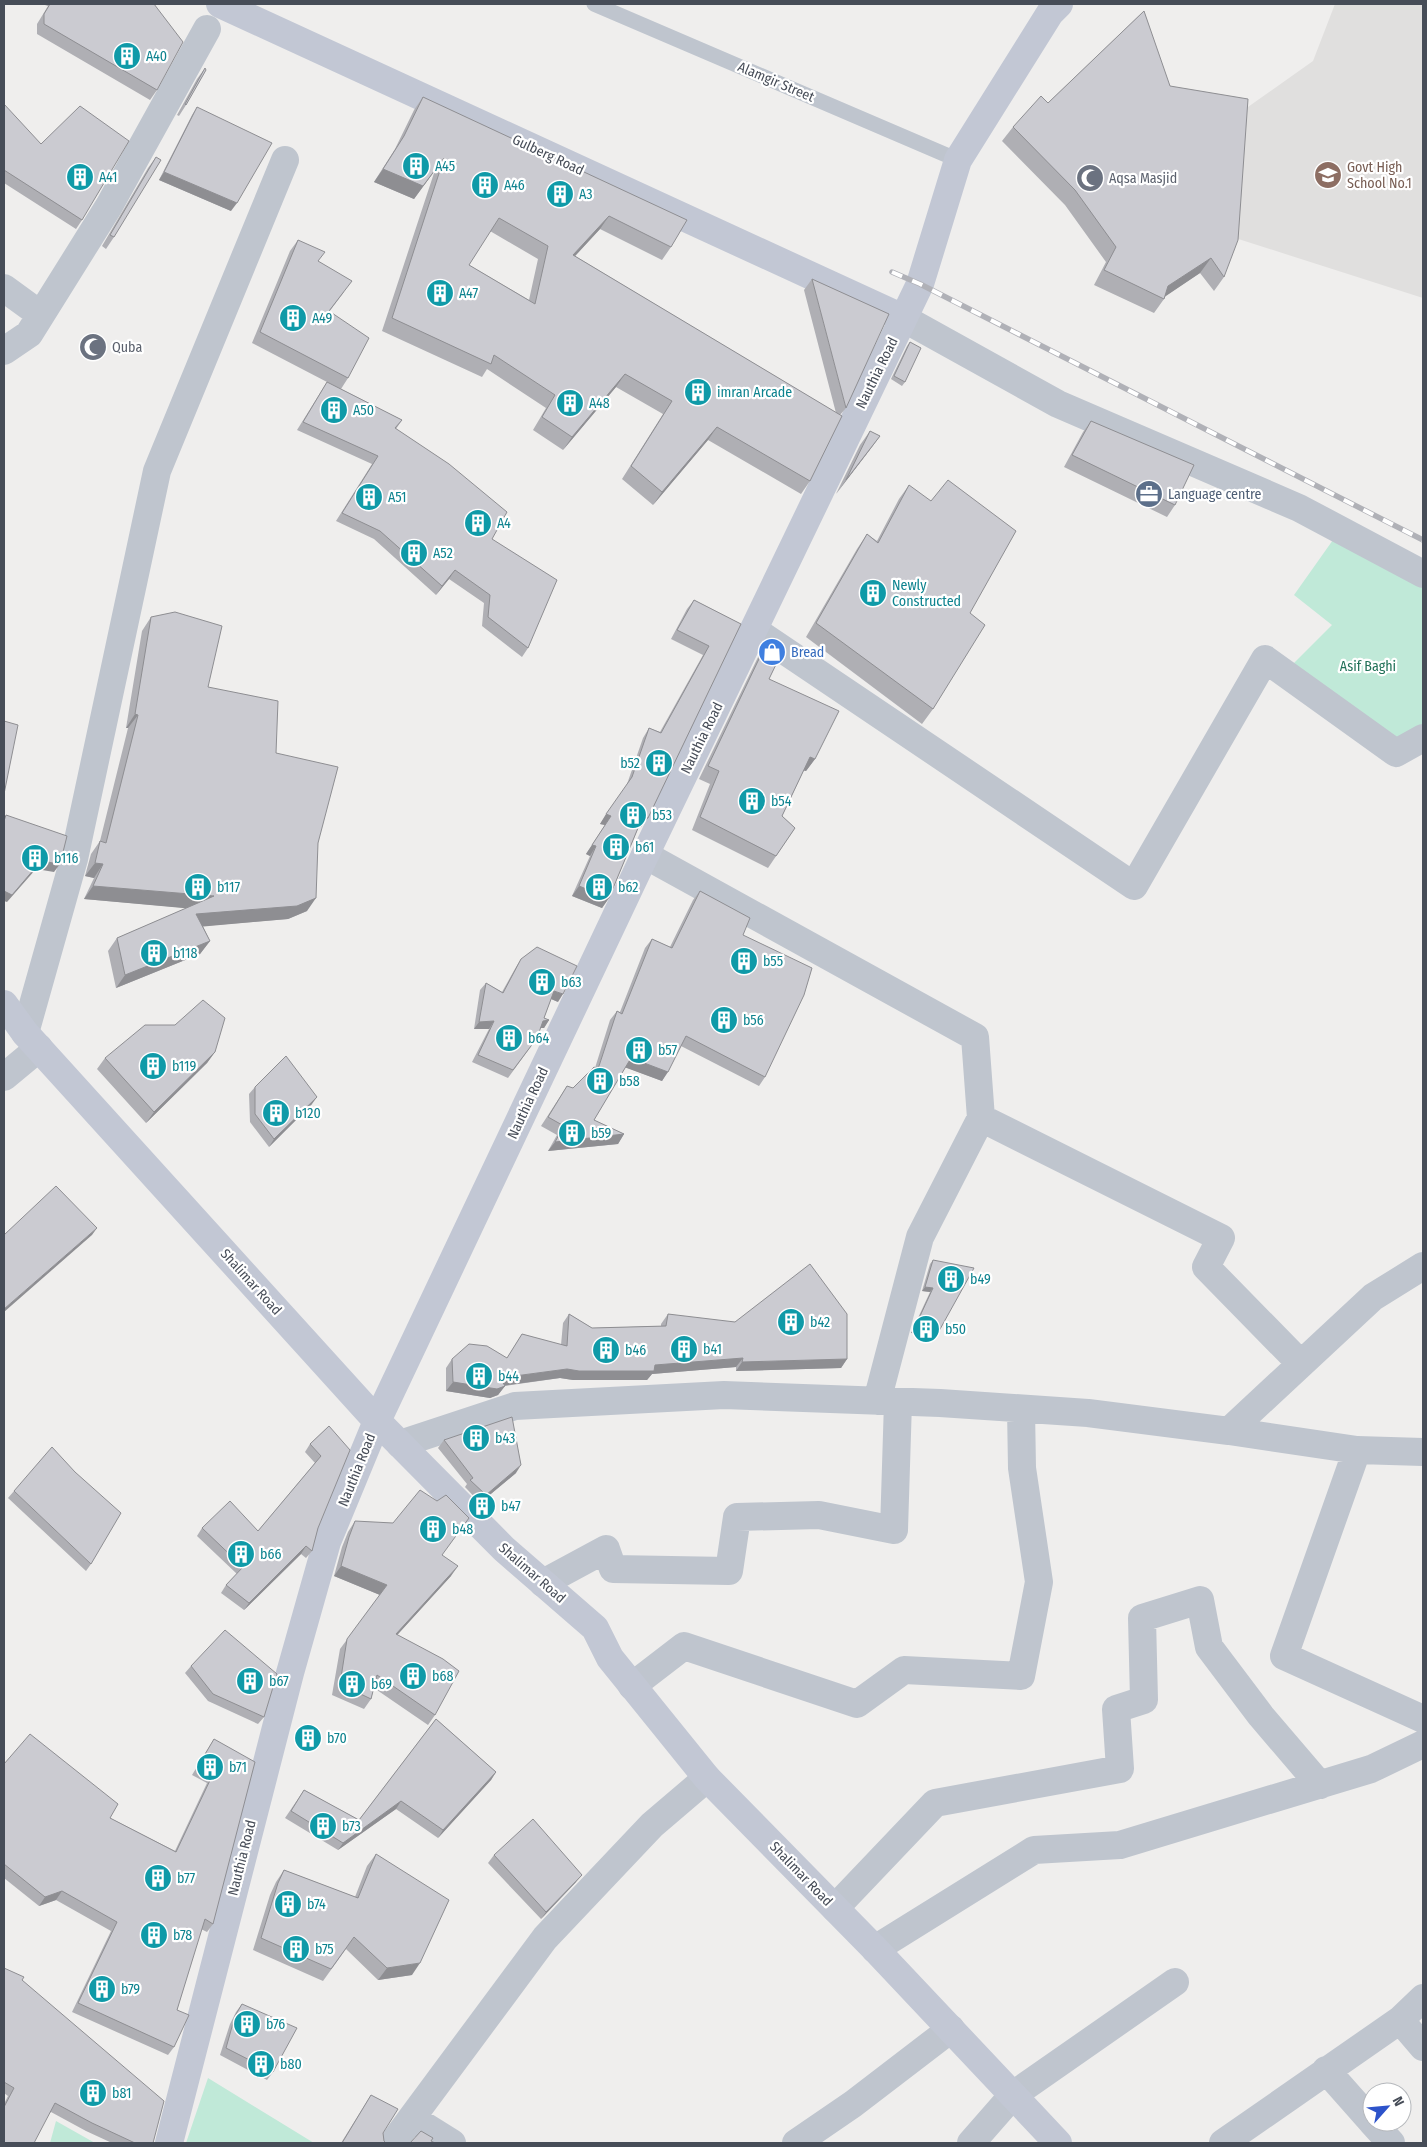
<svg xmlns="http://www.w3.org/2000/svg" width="1427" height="2147" viewBox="0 0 1427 2147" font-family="'Fira Sans Condensed',sans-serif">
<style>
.education{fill:#e0dfde}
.green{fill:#c0e9d8}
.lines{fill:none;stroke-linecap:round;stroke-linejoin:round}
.lane{stroke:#bfc5ce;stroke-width:15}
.street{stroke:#bfc5ce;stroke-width:28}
.secondary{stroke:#c2c7d4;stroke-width:28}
.rail-casing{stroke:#b0b1b7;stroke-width:5.5}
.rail{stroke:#fff;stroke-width:4;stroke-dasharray:11;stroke-linecap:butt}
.wall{fill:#afafb4;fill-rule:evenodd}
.shaded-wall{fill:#8e8e92}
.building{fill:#cbcbd1;stroke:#8e8e92;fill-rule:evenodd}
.labels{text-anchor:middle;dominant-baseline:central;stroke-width:4.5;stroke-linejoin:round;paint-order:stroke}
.culture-label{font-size:14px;fill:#0d838f;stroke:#fff;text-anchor:start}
.street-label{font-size:14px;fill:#474d58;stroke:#fff}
.education-label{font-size:14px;fill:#785e54;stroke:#fff;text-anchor:start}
.worship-label{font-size:14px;fill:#5b616d;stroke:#fff;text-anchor:start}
.service-label{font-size:14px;fill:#4e5e75;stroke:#fff;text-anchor:start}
.shop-label{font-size:14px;fill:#366cbe;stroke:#fff;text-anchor:start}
.park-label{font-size:14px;fill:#217158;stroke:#fff}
</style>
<rect width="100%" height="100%" fill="#efeeed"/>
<path class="education" d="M1335 4H1423V298L1229 236 1238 114 1313 61Z"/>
<path class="green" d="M1340 530 1423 574V728L1387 747 1284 673 1332 625 1294 595Z
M208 2078 314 2143H186Z
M56 2121 95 2143H50Z"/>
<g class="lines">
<path class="lane" d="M594 4 958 160"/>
<path class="street" d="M4 288 41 315
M903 318 1058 404 1299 508 1423 574
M4 351 29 334 109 206 207 29
M754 630 1134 886 1265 659 1396 753 1423 738
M645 855 975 1037 981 1118 920 1237 877 1401
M25 1033 74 859 157 471 285 160
M4 1077 39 1048
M981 1118 1221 1238 1206 1267 1301 1364
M1229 1431 1357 1450 1423 1452
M400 1444 515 1406 724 1395 940 1403 1088 1413 1229 1431 1373 1297 1423 1266
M1357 1450 1284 1656 1423 1719
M543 1583 606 1549 613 1569 729 1571 737 1517 819 1515 894 1530 898 1402
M632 1686 684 1646 857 1704 904 1670 1021 1676 1039 1582 1022 1468 1021 1409
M835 1908 935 1803 1120 1769 1116 1709 1144 1700 1142 1618 1200 1600 1209 1647 1261 1716 1320 1785
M875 1949 1034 1850 1120 1845 1371 1769 1423 1744
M1400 2020 1423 2047
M1326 2070 1372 2122
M412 2118 452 2143
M1372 2122 1391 2143
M393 2143 545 1938 652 1825 707 1778
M796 2143 853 2104 951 2029
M971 2143 1013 2095 1175 1982
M1223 2143 1400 2020 1423 1998"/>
<path class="secondary" d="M220 4 903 318
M4 1004 25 1033 377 1421 504 1549 595 1628 610 1658 707 1778 875 1949 1058 2143
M169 2143 290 1673 327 1542 377 1421 645 855 920 284 958 160 1050 13 1059 4"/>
<g class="rail-casing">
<path id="rail" d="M892 272 920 284 1423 540"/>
</g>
<use href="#rail" class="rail"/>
</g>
<path class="wall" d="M42 4H154L157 90 150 100 37 34V24L48 6Z
M1144 11 1224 277 1214 291 1200 273 1165 296 1164 299 1154 313 1094 285 1106 262 1065 205 1002 141 1013 127 1048 103Z
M205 68 186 105 179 116 177 115 197 79Z
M423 97 671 247 662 260 600 229 575 256 836 413 804 290 812 279 846 408 840 415 810 481 801 494 708 440 653 505 622 479 663 414 616 387 563 450 533 430 546 408 487 369 482 377 382 331 435 170 414 199 374 182 395 149 414 110ZM490 231 538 259 529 300 469 265Z
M4 104 82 220 76 229 4 183Z
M197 107 231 211 159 180 192 115Z
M156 157 114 237 106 249 102 246 148 168Z
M298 240 318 261 344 292 329 312 348 378 341 389 402 420 396 429 492 539 528 648 522 657 482 626 484 603 449 579 436 595 374 539 336 521 372 464 297 430 327 382 252 343 290 251Z
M910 342 905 382 902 386 891 379 907 346Z
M1091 421 1175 505 1167 517 1064 467 1083 432Z
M870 431 880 436 836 494 860 445Z
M909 485 970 613 933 709 922 724 806 637 857 549 867 534 877 541 899 499Z
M694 600 741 624 648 818 641 827 639 826 609 898 602 908 572 896 590 856 586 854 605 825 600 824 626 787 643 738 649 728 660 732 703 655 671 639 687 609Z
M151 617 208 687 276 753 318 843 307 911 288 919 203 926 210 941 200 954 116 988 108 951 117 938 187 908 84 899 94 878 85 876 91 854 100 841 128 728H126L142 631Z
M768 640 769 679 815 759 806 771 804 770 782 816 795 828 768 868 692 830 710 784 699 779 760 653Z
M700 891 743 935 765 1077 759 1086 681 1046 662 1081 625 1067 594 1120 624 1134 618 1144 548 1151 557 1135 541 1126 567 1086 573 1088 595 1068 610 1020 617 1011 620 1012 645 948 652 939 670 947 693 900Z
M521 959 558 1002 551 999 544 1018 549 1020 544 1028H540L537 1038 508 1078 472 1062 489 1029H474L480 990 486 983 502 992 516 967Z
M215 1052 207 1063 146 1123 97 1069 105 1058Z
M255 1087 312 1104 269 1147 250 1122 249 1094Z
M933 1260 936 1335 911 1333 930 1292 922 1291 930 1264Z
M569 1314 592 1328 661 1326V1324L668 1314 847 1359 841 1368 736 1371V1367L652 1374 647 1380H573L560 1378 505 1386 498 1395 490 1398 446 1391V1368L452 1359 507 1358 522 1334 561 1345 563 1323Z
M329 1426 318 1528 312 1551 306 1558 301 1554 244 1610 221 1593 226 1585 237 1574 197 1536 202 1528 258 1531 315 1463 305 1452 310 1444Z
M444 1440 516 1473 480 1503 465 1487 467 1484 438 1448Z
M14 1491 91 1564 86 1571 8 1498Z
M355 1521 442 1555 451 1576 397 1635 435 1715 428 1725 374 1688 371 1699 364 1709 332 1695 340 1649 380 1595 334 1576 342 1547 348 1532Z
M191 1666 264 1717 258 1724 208 1701 185 1673Z
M436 1719 496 1772 491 1780 438 1838 396 1809 338 1850 285 1818 304 1790 359 1820Z
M214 1739 213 1924 207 1932 201 1929 177 2010 174 2047 168 2055 72 2012 111 1931 56 1900 39 1906 4 1878V1764L175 1851 207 1783 192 1775Z
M376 1854 412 1975 378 1980 346 1949 323 1981 253 1950 270 1895 276 1882 284 1870 355 1897 367 1866Z
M494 1855 576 1882 541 1919 488 1863Z
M4 1968 22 1980 153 2143H112L86 2131 51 2112 4 2143V2104L8 2096 4 2093Z
M242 2004 273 2072 267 2080 220 2055 230 2024 236 2012Z
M371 2095 383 2133 384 2141 386 2143H341Z"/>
<path class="shaded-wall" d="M444 158 414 199 374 182 383 169Z
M164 172 237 203 231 211 159 180Z
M609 216 600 229 564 268 573 255Z
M1211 258 1200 273 1163 298 1168 286Z
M625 374 616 387 563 450 572 437Z
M717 427 708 440 653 505 662 492Z
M880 436 869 451 836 494 846 480Z
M455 570 449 579 436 595 442 586Z
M135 714 138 715 128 728H126Z
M810 757 815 759 806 771 801 770Z
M606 814 611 816 605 825 600 824Z
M643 816 648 818 641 827 636 825Z
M592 845 596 846 590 856 586 854Z
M41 861 60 864 54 872 36 869 7 902 4 901V891Z
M95 863 103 864 94 878 85 876Z
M93 886 214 896 205 910 84 899Z
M579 886 609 898 602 908 572 896Z
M316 898 307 911 288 919 187 928 196 914Z
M210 941 200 954 116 988 125 975Z
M554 991 563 994 558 1002 549 998Z
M549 1020 544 1028H538L543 1021Z
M494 1021 489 1029H474L479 1022Z
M215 1052 207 1063 146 1123 154 1112Z
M631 1058 668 1072 662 1081 624 1067Z
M317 1097 312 1104 269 1147 274 1139Z
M624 1134 618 1144 548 1151 555 1142Z
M97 1228 92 1235 4 1312V1309Z
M925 1287 933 1288 930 1292 922 1291Z
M914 1329 939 1331 936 1335 911 1333Z
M743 1358 736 1367 652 1374 647 1380H573L560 1378 494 1387 500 1378 567 1369 655 1365Z
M847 1359 841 1368 736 1371 742 1362Z
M453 1382 505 1386 498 1395 490 1398 446 1391Z
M521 1465 516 1473 480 1503 486 1495Z
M306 1546 301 1554 244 1610 249 1603Z
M341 1566 387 1585 380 1595 334 1576Z
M458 1566 451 1576 389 1644 396 1634Z
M496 1772 491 1780 438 1838 443 1830Z
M401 1801 396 1809 338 1850 343 1843Z
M582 1875 576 1882 541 1919 546 1912Z
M62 1891 56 1900 39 1906 45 1897Z
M420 1963 412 1975 378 1980 387 1968Z"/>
<path class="building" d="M50 4H154L183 42 157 90 44 24V14Z
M1144 11 1170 86 1248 99 1238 240 1224 277 1211 258 1168 286 1164 299 1104 270 1116 247 1075 190 1013 127 1041 96 1048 103Z
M205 68 206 70 186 105 185 104Z
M423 97 687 220 671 247 609 216 573 255 842 416 810 481 717 427 662 492 631 466 672 401 625 374 572 437 542 417 555 395 494 355 491 364 392 318 444 158 423 186 383 169 404 136ZM499 218 548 246 535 304 469 265Z
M4 104 41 144 80 106 129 141 82 220 4 170Z
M197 107 272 143 237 203 164 172Z
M156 157 161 160 114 237 110 235Z
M298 240 325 252 318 261 352 281 329 311 369 338 348 378 260 332Z
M812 279 889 314 846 408Z
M910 342 921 348 905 382 894 376Z
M327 382 402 420 395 428 449 464 507 512 492 539 557 580 528 648 488 617 490 595 455 570 442 586 380 531 342 513 378 456 303 422Z
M1091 421 1194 465 1175 505 1072 455Z
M870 431 880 436 846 480Z
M948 480 1016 531 970 613 985 625 933 709 816 623 867 534 878 543 909 485 931 501Z
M694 600 741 624 648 818 643 816 609 898 579 886 596 846 592 845 611 816 606 814 632 777 649 728 661 733 709 646 677 630Z
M175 612 222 626 208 687 278 701 276 753 338 767 318 843 316 898 297 906 196 914 210 941 125 975 117 938 214 896 93 886 103 864 95 863 100 841 106 843 138 715 135 714 151 617Z
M768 640 783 650 769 679 839 711 815 759 810 757 782 816 795 828 776 856 700 817 719 771 708 766Z
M4 721 18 725 4 794Z
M6 815 67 836 60 864 41 861 12 895 4 891V821Z
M700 891 750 918 743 935 812 968 804 995 765 1077 686 1036 668 1072 631 1058 594 1120 624 1134 555 1142 564 1126 548 1117 567 1086 573 1088 594 1067 598 1069 617 1011 622 1014 652 939 672 948Z
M537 947 577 966 563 994 554 991 544 1018 549 1020 543 1021 537 1038 513 1070 478 1055 494 1021 479 1022 486 983 503 993 521 959Z
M203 1000 225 1018 215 1052 154 1112 105 1058 145 1025H175Z
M286 1056 317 1097 274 1139 255 1114V1087Z
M56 1186 97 1228 4 1309V1235Z
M933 1260 974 1268 939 1331 914 1329 933 1288 925 1287Z
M810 1264 847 1314V1359L742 1362 743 1358 655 1365 654 1371H579L567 1369 500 1378 505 1386 497 1389 453 1382 452 1359 469 1344 487 1346 507 1358 522 1334 567 1346 569 1314 592 1328 666 1326 668 1314 735 1322Z
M512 1417 521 1465 486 1495 470 1480 473 1478 444 1440Z
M329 1426 350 1450 318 1528 312 1551 306 1546 249 1603 226 1585 243 1567 202 1528 230 1501 258 1531 321 1456 310 1444Z
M52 1447 75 1472 121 1513 91 1564 14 1491Z
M420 1490 437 1501 446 1495 469 1518 442 1555 458 1566 396 1634 443 1659 459 1671 435 1715 377 1675 371 1699 340 1684 347 1639 387 1585 341 1566 349 1537 355 1521 393 1523Z
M225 1630 277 1674 264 1717 213 1694 191 1666Z
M436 1719 496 1772 443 1830 401 1801 343 1843 291 1811 304 1790 359 1820Z
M30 1734 118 1804 110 1818 176 1852 213 1774 198 1766 214 1739 255 1762 213 1924 205 1919 177 2010 189 2015 174 2047 78 2003 117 1922 62 1891 45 1897 4 1864V1764Z
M533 1819 582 1875 546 1912 494 1855Z
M376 1854 449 1900 420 1963 387 1968 354 1937 331 1969 261 1938 278 1883 284 1870 358 1898Z
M4 1968 24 1977 22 1980 164 2101 153 2143H135L92 2123 55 2103 34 2143H4V2107L14 2088 4 2082Z
M242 2004 297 2028 273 2072 226 2048 235 2016Z
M371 2095 398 2109 383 2133 384 2141 386 2143H342Z
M421 2131 433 2138 431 2141 435 2143H410Z"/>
<defs>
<g id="building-disc" transform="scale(1.4375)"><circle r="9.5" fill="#0f9aa8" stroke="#fff"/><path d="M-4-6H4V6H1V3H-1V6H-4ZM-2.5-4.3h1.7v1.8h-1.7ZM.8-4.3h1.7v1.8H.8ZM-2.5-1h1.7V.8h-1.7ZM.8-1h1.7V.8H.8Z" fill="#fff"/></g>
<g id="school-disc" transform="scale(1.4375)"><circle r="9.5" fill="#8d6e63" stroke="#fff"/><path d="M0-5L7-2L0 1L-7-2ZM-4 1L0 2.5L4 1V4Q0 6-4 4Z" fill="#fff"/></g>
<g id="mosque-disc" transform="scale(1.4375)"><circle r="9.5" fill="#6b7280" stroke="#fff"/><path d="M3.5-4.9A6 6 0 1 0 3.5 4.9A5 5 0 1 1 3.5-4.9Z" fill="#fff"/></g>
<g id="office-disc" transform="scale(1.4375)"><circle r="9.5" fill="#5c6f8a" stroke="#fff"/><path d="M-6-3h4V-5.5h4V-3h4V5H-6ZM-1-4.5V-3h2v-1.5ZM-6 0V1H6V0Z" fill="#fff"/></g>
<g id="shop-disc" transform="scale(1.4375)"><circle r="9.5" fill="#3f7fe0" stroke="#fff"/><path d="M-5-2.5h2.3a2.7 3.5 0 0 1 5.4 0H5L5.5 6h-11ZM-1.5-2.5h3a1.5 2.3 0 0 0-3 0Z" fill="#fff"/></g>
</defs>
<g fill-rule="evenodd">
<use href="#building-disc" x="127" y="56"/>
<use href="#building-disc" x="416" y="166"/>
<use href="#school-disc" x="1328" y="175"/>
<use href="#building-disc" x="80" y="177"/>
<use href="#mosque-disc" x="1090" y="178"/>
<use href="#building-disc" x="485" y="185"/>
<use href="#building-disc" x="560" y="194"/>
<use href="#building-disc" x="440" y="293"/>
<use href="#building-disc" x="293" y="318"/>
<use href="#mosque-disc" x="93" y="347"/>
<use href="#building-disc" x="698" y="392"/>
<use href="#building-disc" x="570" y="403"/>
<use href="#building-disc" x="334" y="410"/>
<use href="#office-disc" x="1149" y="494"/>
<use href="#building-disc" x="369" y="497"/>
<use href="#building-disc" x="478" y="523"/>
<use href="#building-disc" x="414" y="553"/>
<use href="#building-disc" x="873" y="593"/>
<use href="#shop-disc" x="772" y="652"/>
<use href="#building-disc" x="659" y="763"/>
<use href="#building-disc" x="752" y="801"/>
<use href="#building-disc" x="633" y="815"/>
<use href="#building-disc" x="616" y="847"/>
<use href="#building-disc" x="35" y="858"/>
<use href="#building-disc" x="198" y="887"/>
<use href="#building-disc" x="599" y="887"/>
<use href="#building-disc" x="154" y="953"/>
<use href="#building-disc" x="744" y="961"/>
<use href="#building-disc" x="542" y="982"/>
<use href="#building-disc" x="724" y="1020"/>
<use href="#building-disc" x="509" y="1038"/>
<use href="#building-disc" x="639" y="1050"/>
<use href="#building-disc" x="153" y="1066"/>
<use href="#building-disc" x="600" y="1081"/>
<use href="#building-disc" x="276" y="1113"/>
<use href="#building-disc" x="572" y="1133"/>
<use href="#building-disc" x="951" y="1279"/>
<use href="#building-disc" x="791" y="1322"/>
<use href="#building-disc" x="926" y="1329"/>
<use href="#building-disc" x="684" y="1349"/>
<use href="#building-disc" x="606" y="1350"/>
<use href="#building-disc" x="479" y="1376"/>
<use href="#building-disc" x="476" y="1438"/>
<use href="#building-disc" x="482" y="1506"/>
<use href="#building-disc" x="433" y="1529"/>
<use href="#building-disc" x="241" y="1554"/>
<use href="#building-disc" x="413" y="1676"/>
<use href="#building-disc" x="250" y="1681"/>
<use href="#building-disc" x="352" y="1684"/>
<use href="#building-disc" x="308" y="1738"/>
<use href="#building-disc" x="210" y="1767"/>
<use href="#building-disc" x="323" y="1826"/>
<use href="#building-disc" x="158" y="1878"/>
<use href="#building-disc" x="288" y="1904"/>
<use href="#building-disc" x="154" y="1935"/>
<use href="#building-disc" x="296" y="1949"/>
<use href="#building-disc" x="102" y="1989"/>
<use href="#building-disc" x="247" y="2024"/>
<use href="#building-disc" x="261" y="2064"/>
<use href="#building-disc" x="93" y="2093"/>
</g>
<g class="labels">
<g class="culture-label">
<text x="146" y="56">A40</text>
<text x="435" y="166">A45</text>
<text x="99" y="177">A41</text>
<text x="504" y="185">A46</text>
<text x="579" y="194">A3</text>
<text x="459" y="293">A47</text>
<text x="312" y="318">A49</text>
<text x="717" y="392">imran Arcade</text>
<text x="589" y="403">A48</text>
<text x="353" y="410">A50</text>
<text x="388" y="497">A51</text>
<text x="497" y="523">A4</text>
<text x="433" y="553">A52</text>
<text x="892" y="585">Newly<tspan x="892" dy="16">Constructed</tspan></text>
<text x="640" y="763" text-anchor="end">b52</text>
<text x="771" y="801">b54</text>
<text x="652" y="815">b53</text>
<text x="635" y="847">b61</text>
<text x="54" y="858">b116</text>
<text x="217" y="887">b117</text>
<text x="618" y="887">b62</text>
<text x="173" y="953">b118</text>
<text x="763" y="961">b55</text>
<text x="561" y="982">b63</text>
<text x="743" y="1020">b56</text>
<text x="528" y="1038">b64</text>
<text x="658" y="1050">b57</text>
<text x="172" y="1066">b119</text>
<text x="619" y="1081">b58</text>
<text x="295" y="1113">b120</text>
<text x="591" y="1133">b59</text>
<text x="970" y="1279">b49</text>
<text x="810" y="1322">b42</text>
<text x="945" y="1329">b50</text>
<text x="703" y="1349">b41</text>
<text x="625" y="1350">b46</text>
<text x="498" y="1376">b44</text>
<text x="495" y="1438">b43</text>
<text x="501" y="1506">b47</text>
<text x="452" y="1529">b48</text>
<text x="260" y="1554">b66</text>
<text x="432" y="1676">b68</text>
<text x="269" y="1681">b67</text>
<text x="371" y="1684">b69</text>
<text x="327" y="1738">b70</text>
<text x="229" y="1767">b71</text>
<text x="342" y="1826">b73</text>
<text x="177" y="1878">b77</text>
<text x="307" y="1904">b74</text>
<text x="173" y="1935">b78</text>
<text x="315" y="1949">b75</text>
<text x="121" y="1989">b79</text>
<text x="266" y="2024">b76</text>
<text x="280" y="2064">b80</text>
<text x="112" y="2093">b81</text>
</g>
<g class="street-label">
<text transform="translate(776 82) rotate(23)">Alamgir Street</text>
<text transform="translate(548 155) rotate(25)">Gulberg Road</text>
<text transform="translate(877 373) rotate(-64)">Nauthia Road</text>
<text transform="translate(702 738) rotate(-64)">Nauthia Road</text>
<text transform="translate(528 1103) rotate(-65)">Nauthia Road</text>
<text transform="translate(251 1282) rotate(48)">Shalimar Road</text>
<text transform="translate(357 1470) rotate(-68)">Nauthia Road</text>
<text transform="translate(532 1573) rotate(41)">Shalimar Road</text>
<text transform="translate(242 1858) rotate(-76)">Nauthia Road</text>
<text transform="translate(801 1874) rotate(46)">Shalimar Road</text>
</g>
<g class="education-label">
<text x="1347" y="167">Govt High<tspan x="1347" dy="16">School No.1</tspan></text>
</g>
<g class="worship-label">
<text x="1109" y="178">Aqsa Masjid</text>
<text x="112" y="347">Quba</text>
</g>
<g class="service-label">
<text x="1168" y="494">Language centre</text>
</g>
<g class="shop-label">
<text x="791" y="652">Bread</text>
</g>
<g class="park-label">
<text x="1368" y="666">Asif Baghi</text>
</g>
</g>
<rect width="1427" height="2147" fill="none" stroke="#474d58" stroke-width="10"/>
<g transform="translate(1387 2107) rotate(63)"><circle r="24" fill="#ffffff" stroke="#b5b8bc"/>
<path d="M0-4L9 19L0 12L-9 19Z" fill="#2d53ca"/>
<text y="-8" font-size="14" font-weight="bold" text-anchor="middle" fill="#474d58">N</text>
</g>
</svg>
